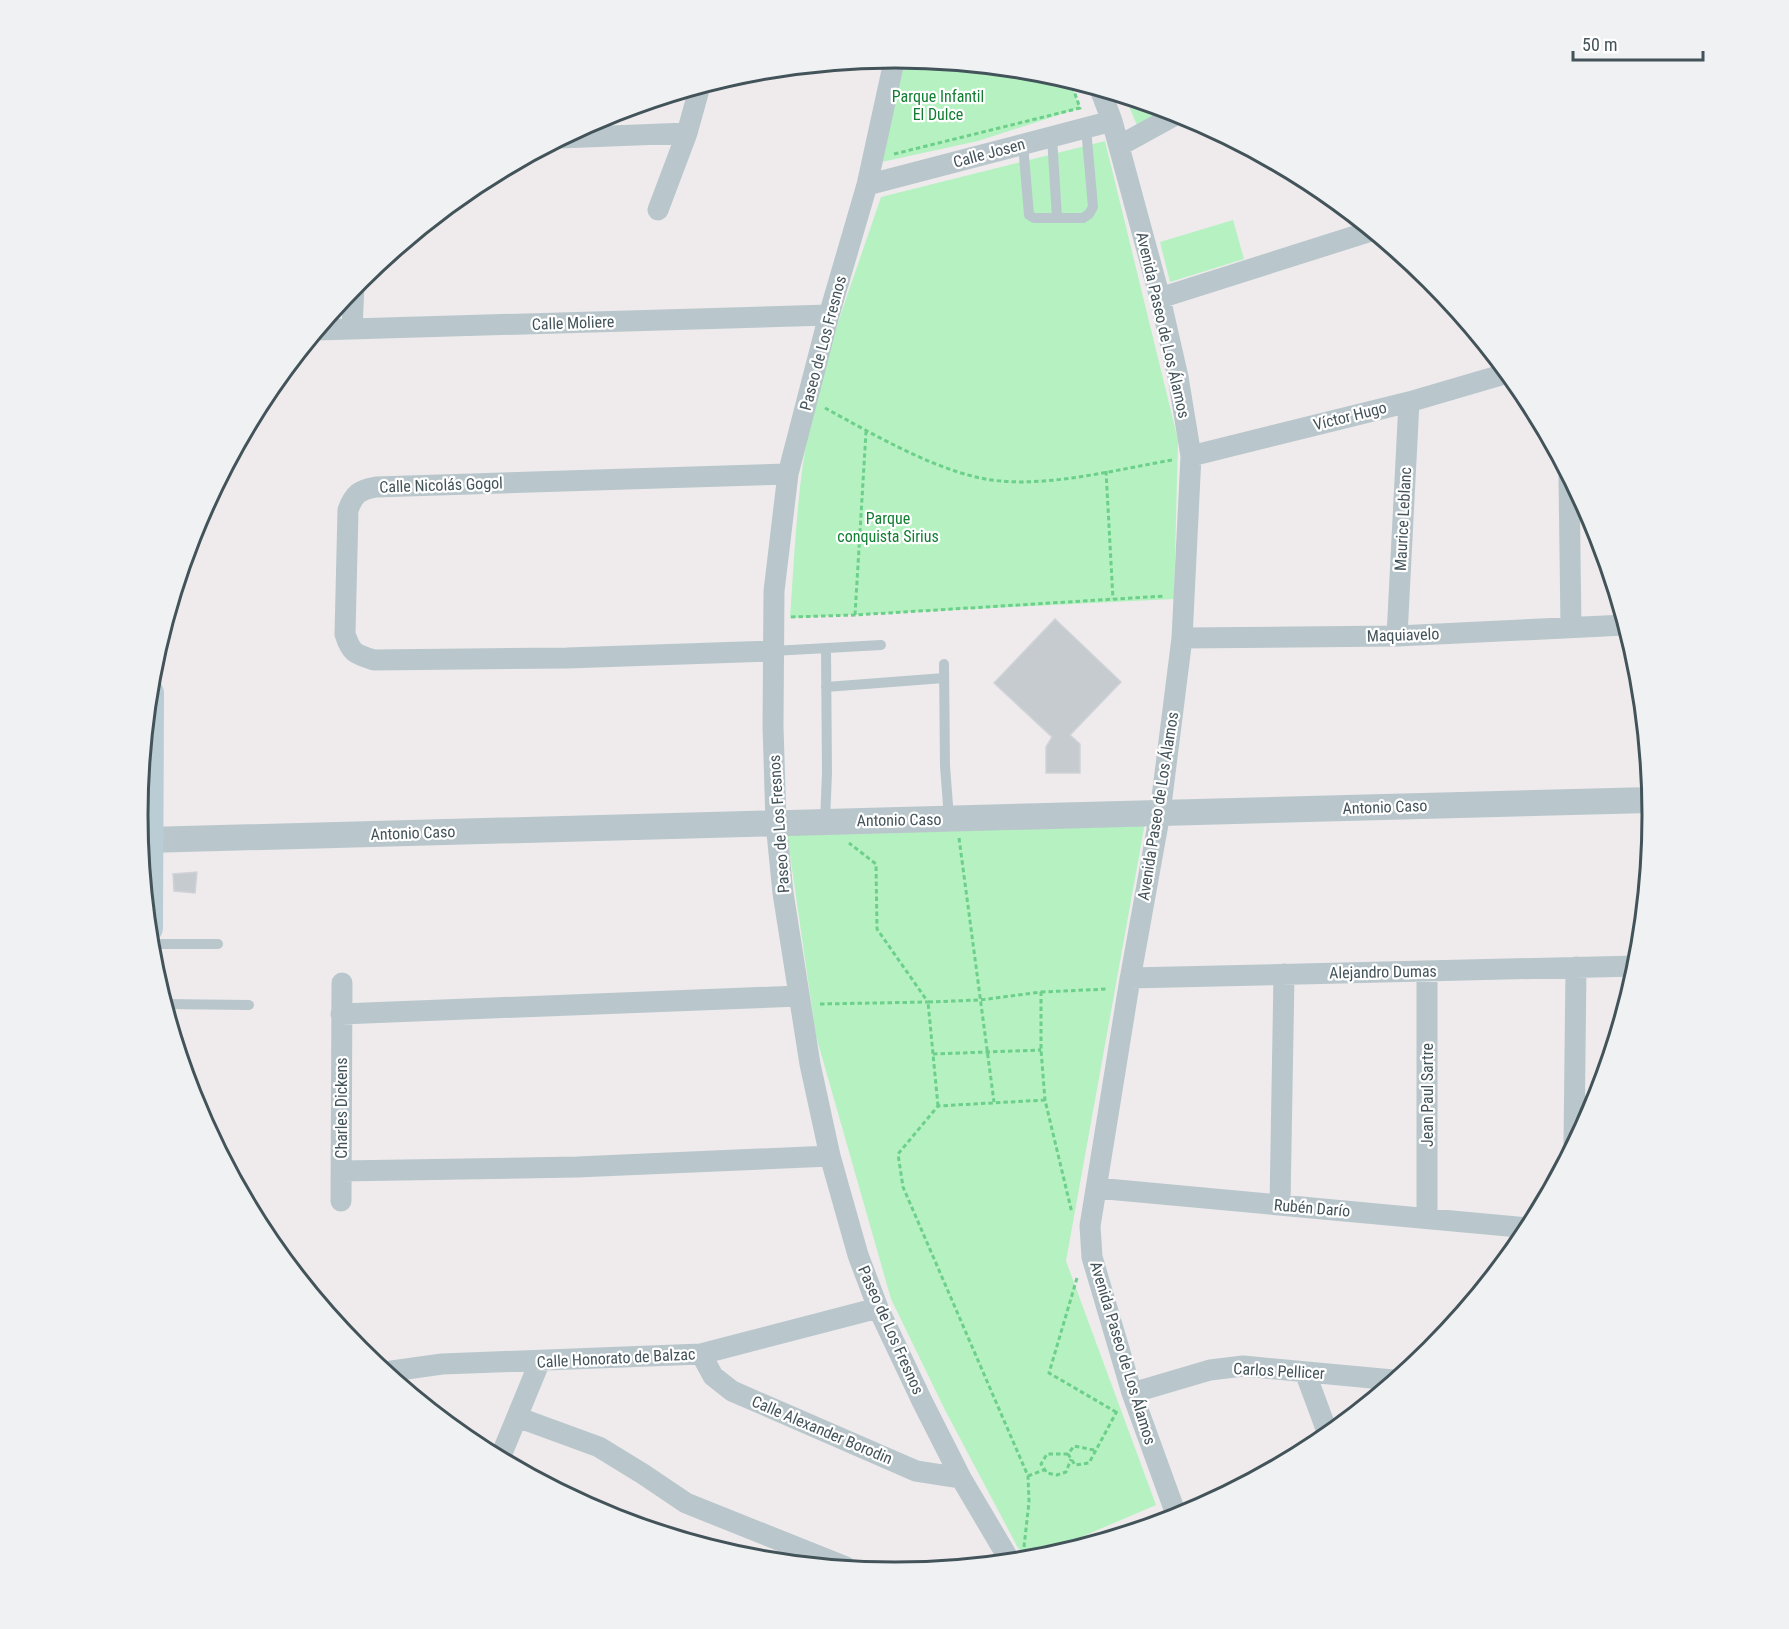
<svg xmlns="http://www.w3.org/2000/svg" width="1789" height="1629" viewBox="0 0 1789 1629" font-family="'Roboto Condensed',sans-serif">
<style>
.green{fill:#b5f1c1}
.building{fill:#c5cbcf;stroke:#cfd3d8;stroke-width:1.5}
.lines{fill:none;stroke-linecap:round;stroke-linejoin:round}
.path{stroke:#6cd08b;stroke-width:3;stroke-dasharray:4.5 3;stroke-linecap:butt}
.service{stroke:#b9c7cc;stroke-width:10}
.minor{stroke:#b9c7cc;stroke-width:21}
.tertiary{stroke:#b9c7cc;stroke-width:26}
.secondary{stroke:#baccd4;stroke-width:30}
.labels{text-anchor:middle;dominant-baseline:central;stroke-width:4.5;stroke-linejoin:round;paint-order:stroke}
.park-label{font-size:16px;fill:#117e32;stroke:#fff}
.street-label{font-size:16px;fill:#43535a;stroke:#fff}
.rim{fill:none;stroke:#43535a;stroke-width:3}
</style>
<rect width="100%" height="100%" fill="#efebec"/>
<path class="green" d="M905 58 1043 72 1070 80 1080 108 978 141 877 163Z
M1125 97 1169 110 1139 130Z
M1105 141 1178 440 1174 599 790 618C795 550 797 481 812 414 829 341 857 269 881 197Z
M1233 220 1244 259 1170 282 1160 242Z
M1145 823 1066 1261 1156 1505 1030 1559 1018 1548 945 1410 891 1299 816 1036 787 834Z"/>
<path class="building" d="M1055 619 1121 682 1070 735 1080 744V773H1046V747L1052 737 994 683Z
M197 872 195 893 174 891 173 874Z"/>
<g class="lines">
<path class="path" d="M894 154 1080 108 1070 80
M825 408C873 434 945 477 1001 481 1054 486 1120 469 1172 460
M1106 471 1113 599
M855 615 866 432
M791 617 855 615 1165 596
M959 838 994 1102
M1041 992 1108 989
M820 1004 928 1002 877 929 876 864 849 843
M933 1054 1041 1050
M938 1106 928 1002 980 1000 1041 992V1050L1045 1100 1072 1213
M1077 1278 1049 1373 1116 1412
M1094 1450 1074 1446 1068 1454 1075 1465 1089 1463 1117 1411
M1068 1454H1047L1041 1464 1047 1473 1057 1475 1066 1472 1071 1459
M1028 1476 1046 1469
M1024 1547 1029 1502 1028 1476 903 1187 898 1154 938 1106 1045 1100"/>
<path class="service" d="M1052 137 1057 218
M1023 144 1029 215 1034 218H1083L1089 214 1093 207 1086 128
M773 651 881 645
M944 664 945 766 949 818
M826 687 944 678
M825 821 827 773 826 650
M150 944H218
M164 1004 249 1005"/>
<path class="minor" d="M895 57 867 185 829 315 788 474 774 591 773 726 776 823 783 893 810 1064 830 1156 858 1255 878 1308 922 1401 961 1478 1010 1561
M1100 89 1112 121 1160 298 1178 377 1191 456 1182 638 1160 813 1129 985 1090 1226 1092 1257 1132 1393 1177 1517
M560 138 687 133
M1119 146 1179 113
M867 185 1112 121
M658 210 687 133 700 86
M1160 298 1371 231
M352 329 354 285
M317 330 829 315
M1191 456 1409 402 1508 373
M1569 477 1571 628
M1397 636 1409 402
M1182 638 1397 636 1625 625
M773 651 567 658 374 660C355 654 351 653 345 634L348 510C354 494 359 490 376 487L788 474
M1427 971V1218
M1130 978 1636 966
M341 1014 799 996
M1574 1143 1576 967
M341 1171 577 1167 830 1156
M1096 1188 1528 1228
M341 1201 342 983
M1280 1205 1284 974
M701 1354 713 1376 732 1391 916 1471 961 1478
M385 1372 442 1364 701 1354 878 1308
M1305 1372 1328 1434
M1132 1393 1210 1370 1243 1366 1393 1380
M517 1417 599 1447 643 1474 686 1503 846 1567
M500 1458 540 1361"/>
<path class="tertiary" d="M147 840 1650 800"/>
<path class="secondary" d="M148 928 149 693"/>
</g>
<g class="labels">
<g class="park-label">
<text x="938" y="96">Parque Infantil<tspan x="938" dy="18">El Dulce</tspan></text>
<text x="888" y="518">Parque<tspan x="888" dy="18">conquista Sirius</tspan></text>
</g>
<g class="street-label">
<text transform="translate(989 153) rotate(-15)">Calle Josen</text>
<text transform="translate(573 323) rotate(-2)">Calle Moliere</text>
<text transform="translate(1163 325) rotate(77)">Avenida Paseo de Los Álamos</text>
<text transform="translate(823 343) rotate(-75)">Paseo de Los Fresnos</text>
<text transform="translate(1350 416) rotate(-14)">Víctor Hugo</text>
<text transform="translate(441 485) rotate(-2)">Calle Nicolás Gogol</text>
<text transform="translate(1403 519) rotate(-87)">Maurice Leblanc</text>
<text transform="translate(1403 635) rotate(-2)">Maquiavelo</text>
<text transform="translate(1158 806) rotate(-81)">Avenida Paseo de Los Álamos</text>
<text transform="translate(1385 807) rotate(-2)">Antonio Caso</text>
<text transform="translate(899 820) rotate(-1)">Antonio Caso</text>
<text transform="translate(779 824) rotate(-94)">Paseo de Los Fresnos</text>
<text transform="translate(413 833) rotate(-2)">Antonio Caso</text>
<text transform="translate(1383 972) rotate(-1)">Alejandro Dumas</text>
<text transform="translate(1427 1095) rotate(-90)">Jean Paul Sartre</text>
<text transform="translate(341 1108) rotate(-90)">Charles Dickens</text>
<text transform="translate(1312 1208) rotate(5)">Rubén Darío</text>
<text transform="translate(891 1330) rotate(66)">Paseo de Los Fresnos</text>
<text transform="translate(1123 1353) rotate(73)">Avenida Paseo de Los Álamos</text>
<text transform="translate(616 1358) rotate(-3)">Calle Honorato de Balzac</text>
<text transform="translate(1279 1371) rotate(3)">Carlos Pellicer</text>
<text transform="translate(822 1430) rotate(23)">Calle Alexander Borodin</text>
</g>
</g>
<path d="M0 0H1789V1629H0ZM148 815a747 747 0 1 1 1494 0a747 747 0 1 1-1494 0Z" fill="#f0f1f2" fill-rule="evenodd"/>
<path class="rim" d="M148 815a747 747 0 1 1 1494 0a747 747 0 1 1-1494 0Z"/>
<path d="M1573 51v9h130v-9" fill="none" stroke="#43535a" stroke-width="3"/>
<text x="1582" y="51" font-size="18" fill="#43535a" stroke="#ffffff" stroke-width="4.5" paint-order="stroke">50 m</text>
</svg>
